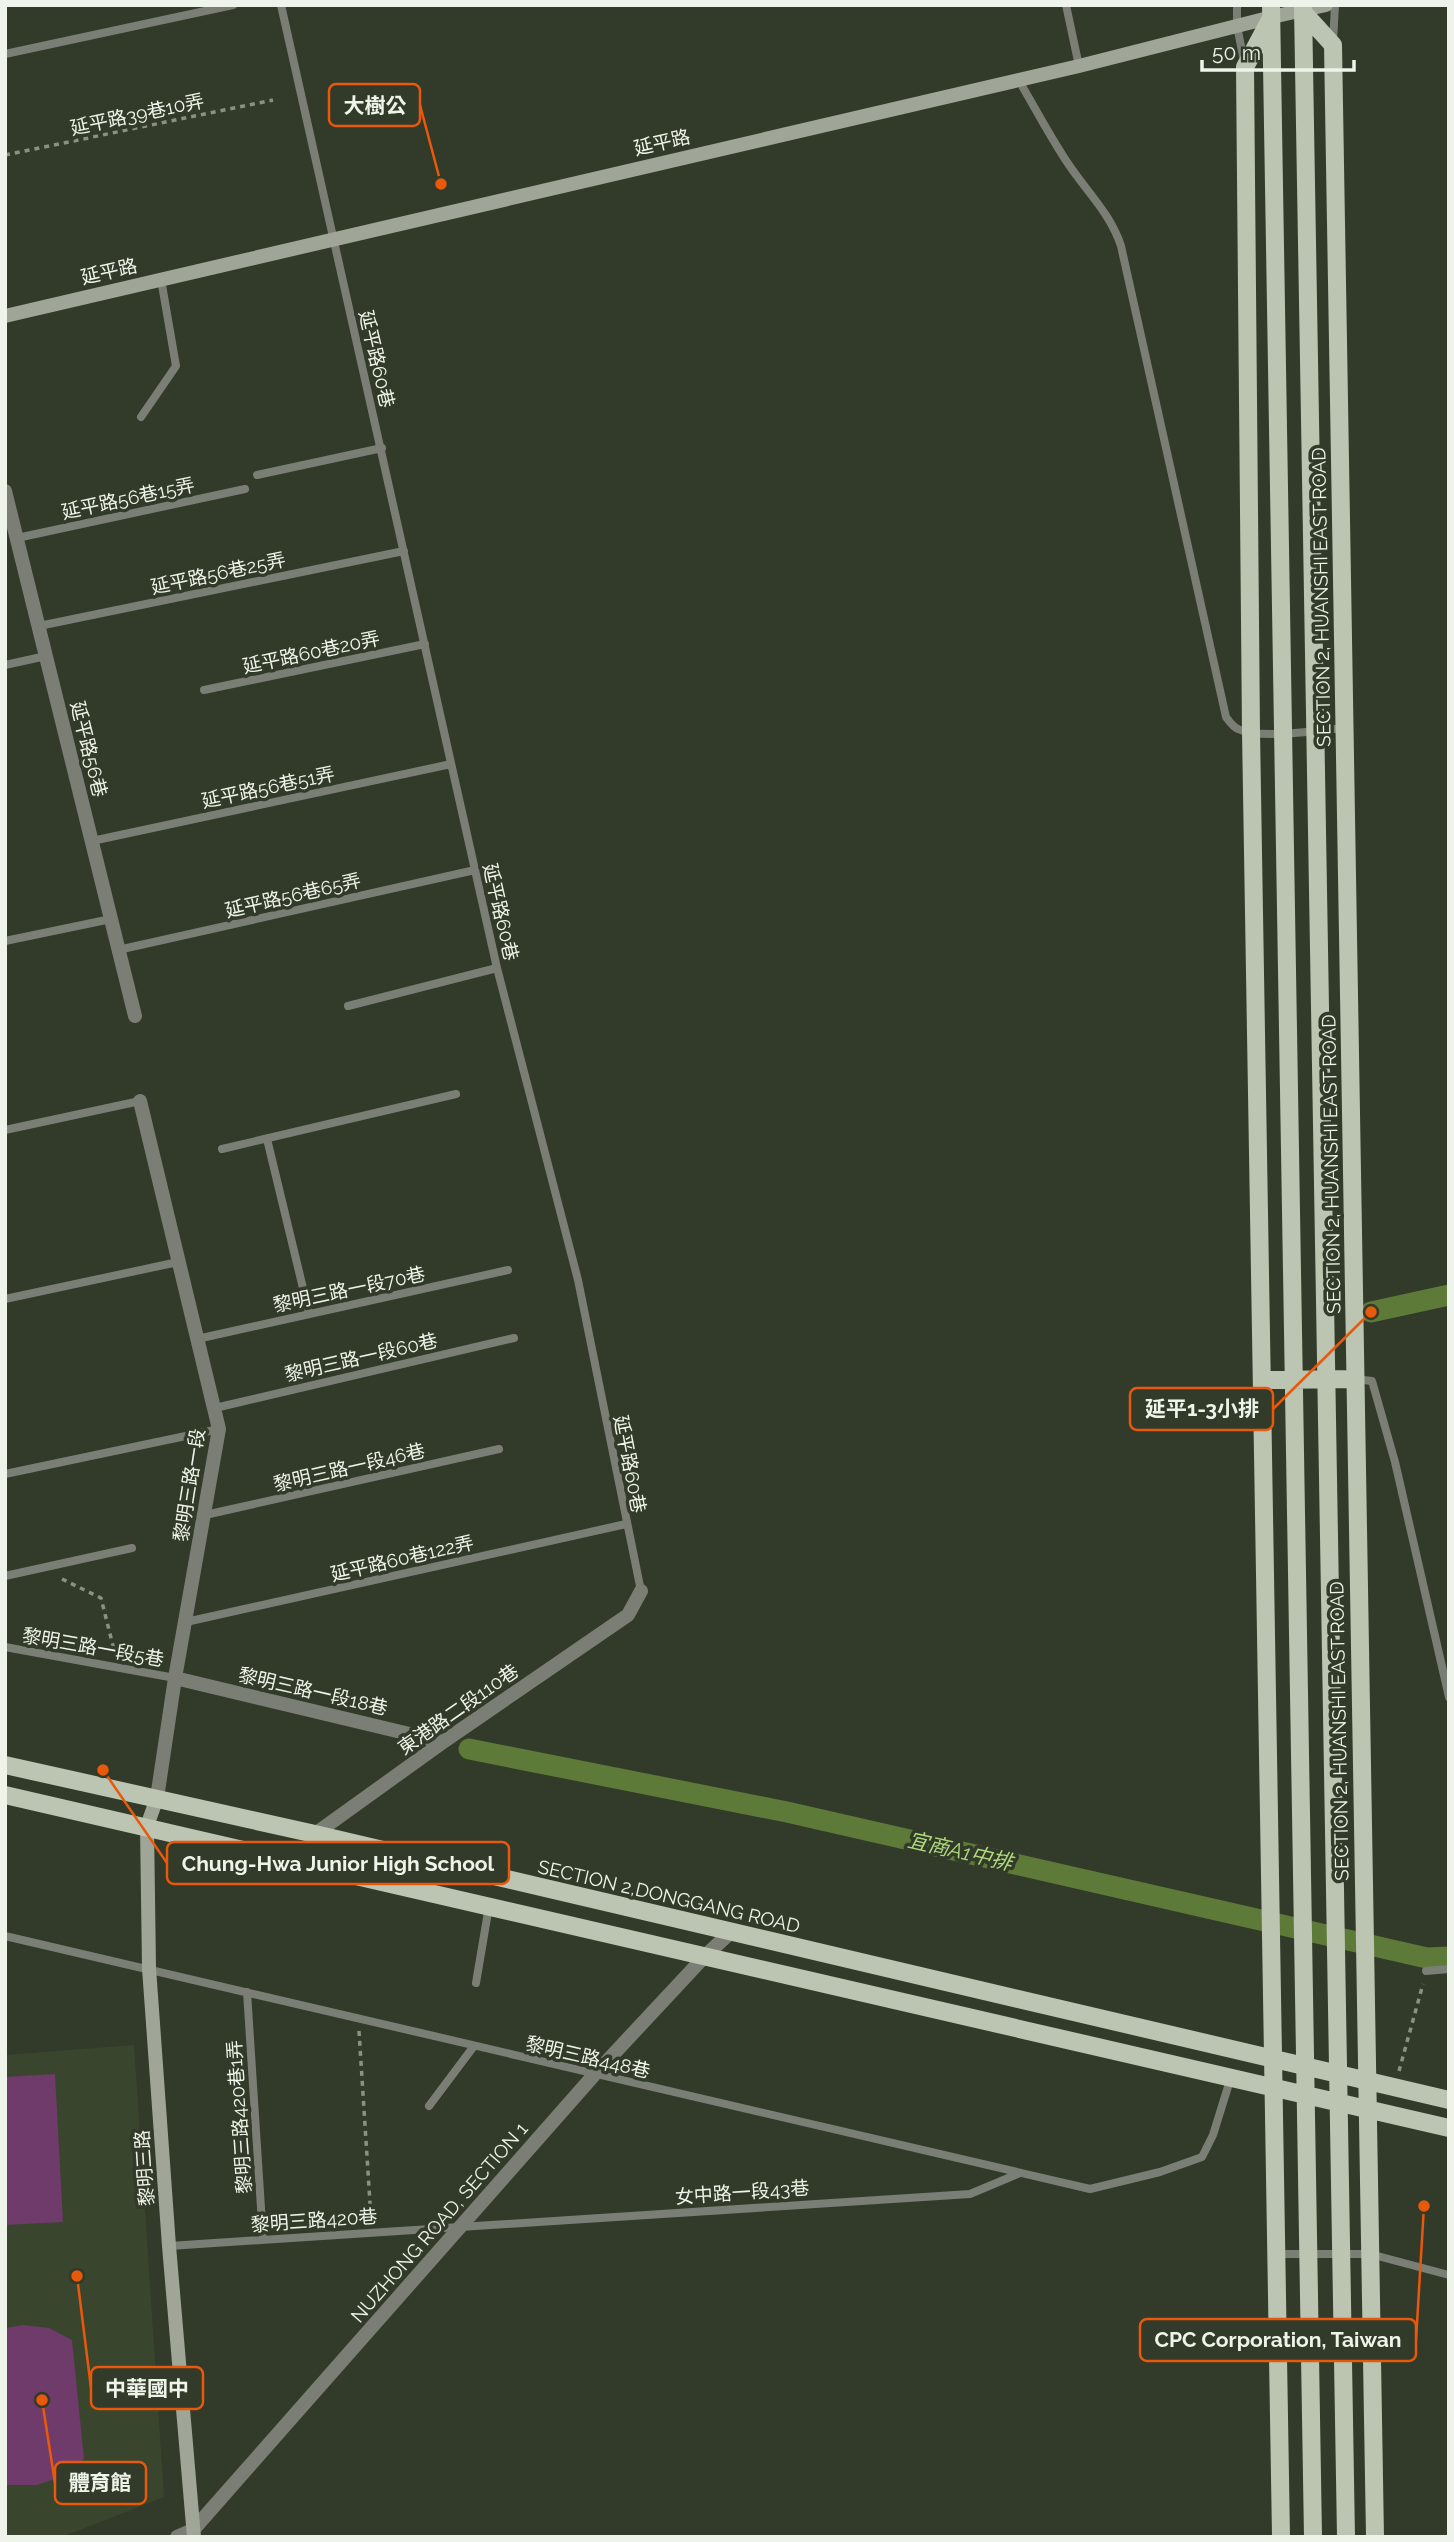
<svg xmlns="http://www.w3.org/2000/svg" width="1454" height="2542" viewBox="0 0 1454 2542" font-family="Raleway,'Noto Sans TC',sans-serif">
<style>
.built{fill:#3a452d}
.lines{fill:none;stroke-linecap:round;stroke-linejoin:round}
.canal{stroke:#5d7a39;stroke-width:21}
.building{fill:#6e3b6b}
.path{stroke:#8a9183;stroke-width:3.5;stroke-dasharray:5 5;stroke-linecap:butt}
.lane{stroke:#7a7e75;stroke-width:8}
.street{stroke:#7a7e75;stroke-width:14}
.secondary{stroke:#9fa698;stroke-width:14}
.primary{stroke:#bbc5b2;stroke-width:18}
.labels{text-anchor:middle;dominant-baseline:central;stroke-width:7;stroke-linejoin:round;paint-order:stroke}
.street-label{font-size:19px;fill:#eef4e9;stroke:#323a29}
.water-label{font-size:21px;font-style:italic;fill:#aed97c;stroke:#323a29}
.leader{fill:none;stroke:#e8590c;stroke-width:2.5}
.callout-dot{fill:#e8590c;stroke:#323a29;stroke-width:2.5}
.callout{fill:#323a29;stroke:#e8590c;stroke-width:2.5}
.callout-label{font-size:21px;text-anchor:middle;font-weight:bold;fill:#eef4e9}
</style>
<rect width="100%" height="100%" fill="#323a29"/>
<path class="built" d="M134 2045 164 2497 62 2537H5V2055Z"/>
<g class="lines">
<path class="canal" d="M1371 1312 1449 1295
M469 1749 787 1812 1427 1958 1449 1957"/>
</g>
<path class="building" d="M55 2074 63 2222 5 2225V2077Z
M23 2325 49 2328 72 2340 84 2459 63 2476 37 2485H5V2328Z"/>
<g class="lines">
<path class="path" d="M5 155 273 100
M62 1579 101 1598 115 1654
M359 2031 371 2219
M1399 2071 1423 1984"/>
<path class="lane" d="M281 5 497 968 578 1280 641 1591
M1066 5 1079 66
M1237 5V26L1244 61
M1333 42 1335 5
M5 54 233 5
M1018 79C1034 106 1048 133 1065 159 1084 189 1110 212 1121 246L1226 717C1229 721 1233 727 1238 729 1260 740 1319 730 1344 728
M141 417 176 366 161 279
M257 475 382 448
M17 538 245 489
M39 626 404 551
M5 665 46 656
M204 690 425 644
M92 841 451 764
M5 941 111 919
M118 950 475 870
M348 1006 497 968
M5 1130 140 1101
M267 1139 309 1313
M222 1149 456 1094
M5 1299 178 1262
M197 1339 508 1270
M1355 1379 1372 1381 1395 1462 1449 1697
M215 1408 514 1338
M5 1474 219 1429
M205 1515 499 1449
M5 1576 132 1548
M186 1622 626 1524
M5 1647 175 1678
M5 1936 1090 2189 1160 2172 1202 2157 1213 2135 1231 2077
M1426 1971 1449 1969
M476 1983 489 1906
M247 1992 263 2239
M429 2106 474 2046
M169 2246 970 2194 1020 2173
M1277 2254H1370L1449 2275"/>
<path class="street" d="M5 491 135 1016
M140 1101 219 1429 175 1678 157 1798
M175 1678 443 1742
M307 1864 315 1834 443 1742 628 1615 641 1591
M177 2537 193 2530 594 2075 705 1956 731 1932"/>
<path class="secondary" d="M5 316 1079 66 1272 17 1326 5
M157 1798 147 1826 149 1968 169 2246 194 2537"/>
<path class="primary" d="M1271 5 1313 2537
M1303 7 1346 2537
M1303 12 1333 45 1375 2537
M1270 20 1245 67 1251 732 1281 2537
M1262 1380 1355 1379
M5 1765 315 1834 1449 2100
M5 1795 1449 2128"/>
</g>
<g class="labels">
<g class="street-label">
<text transform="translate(137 114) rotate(-12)">延平路39巷10弄</text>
<text transform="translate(662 142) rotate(-13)">延平路</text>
<text transform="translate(109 271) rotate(-13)">延平路</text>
<text transform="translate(377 359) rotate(77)">延平路60巷</text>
<text transform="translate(128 498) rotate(-12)">延平路56巷15弄</text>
<text transform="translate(218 573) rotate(-12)">延平路56巷25弄</text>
<text transform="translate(1321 597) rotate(-91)">SECTION 2, HUANSHI EAST ROAD</text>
<text transform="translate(311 652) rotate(-12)">延平路60巷20弄</text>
<text transform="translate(89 749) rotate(76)">延平路56巷</text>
<text transform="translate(268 787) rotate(-12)">延平路56巷51弄</text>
<text transform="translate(293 895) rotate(-13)">延平路56巷65弄</text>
<text transform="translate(501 912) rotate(77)">延平路60巷</text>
<text transform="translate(1331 1164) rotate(-91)">SECTION 2, HUANSHI EAST ROAD</text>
<text transform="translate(349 1289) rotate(-12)">黎明三路一段70巷</text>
<text transform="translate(361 1357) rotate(-13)">黎明三路一段60巷</text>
<text transform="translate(630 1464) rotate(79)">延平路60巷</text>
<text transform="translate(349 1467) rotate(-13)">黎明三路一段46巷</text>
<text transform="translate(189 1485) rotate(-81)">黎明三路一段</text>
<text transform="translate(402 1558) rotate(-13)">延平路60巷122弄</text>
<text transform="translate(93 1647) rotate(10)">黎明三路一段5巷</text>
<text transform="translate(313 1691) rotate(13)">黎明三路一段18巷</text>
<text transform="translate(458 1709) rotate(-35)">東港路二段110巷</text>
<text transform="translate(1339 1731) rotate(-91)">SECTION 2, HUANSHI EAST ROAD</text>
<text transform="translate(669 1896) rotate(13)">SECTION 2,DONGGANG ROAD</text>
<text transform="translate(588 2057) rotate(13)">黎明三路448巷</text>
<text transform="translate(239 2117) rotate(-94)">黎明三路420巷1弄</text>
<text transform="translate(144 2168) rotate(-94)">黎明三路</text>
<text transform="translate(742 2192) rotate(-4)">女中路一段43巷</text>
<text transform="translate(314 2220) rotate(-4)">黎明三路420巷</text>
<text transform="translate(439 2222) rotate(-49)">NUZHONG ROAD, SECTION 1</text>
</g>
<g class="water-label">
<text transform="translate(960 1851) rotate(13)">宜商A1中排</text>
</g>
</g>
<path class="leader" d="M441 184L420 105M1371 1312L1273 1409M103 1770L167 1863M1424 2206L1416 2340M77 2276L91 2388M42 2400L55 2483"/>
<g class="callout-dot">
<circle cx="441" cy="184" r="7"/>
<circle cx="1371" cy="1312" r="7"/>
<circle cx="103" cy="1770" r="7"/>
<circle cx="1424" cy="2206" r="7"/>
<circle cx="77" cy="2276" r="7"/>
<circle cx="42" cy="2400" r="7"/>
</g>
<g class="callout">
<rect x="329" y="84" width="91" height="42" rx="7"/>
<rect x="1130" y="1388" width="143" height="42" rx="7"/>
<rect x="167" y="1842" width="342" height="42" rx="7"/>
<rect x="1140" y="2319" width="276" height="42" rx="7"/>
<rect x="91" y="2367" width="112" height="42" rx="7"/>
<rect x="55" y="2462" width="91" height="42" rx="7"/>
</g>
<g class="callout-label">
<text x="375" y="113">大樹公</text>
<text x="1202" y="1416">延平1-3小排</text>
<text x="338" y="1871">Chung-Hwa Junior High School</text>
<text x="1278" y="2347">CPC Corporation, Taiwan</text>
<text x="147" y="2396">中華國中</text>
<text x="100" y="2490">體育館</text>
</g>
<rect width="1454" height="2542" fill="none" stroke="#eef4e9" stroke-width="14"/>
<path d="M1202 60v10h152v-10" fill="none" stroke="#eef4e9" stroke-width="3.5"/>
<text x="1212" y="60" font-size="21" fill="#eef4e9" stroke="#323a29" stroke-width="5" paint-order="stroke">50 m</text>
</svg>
